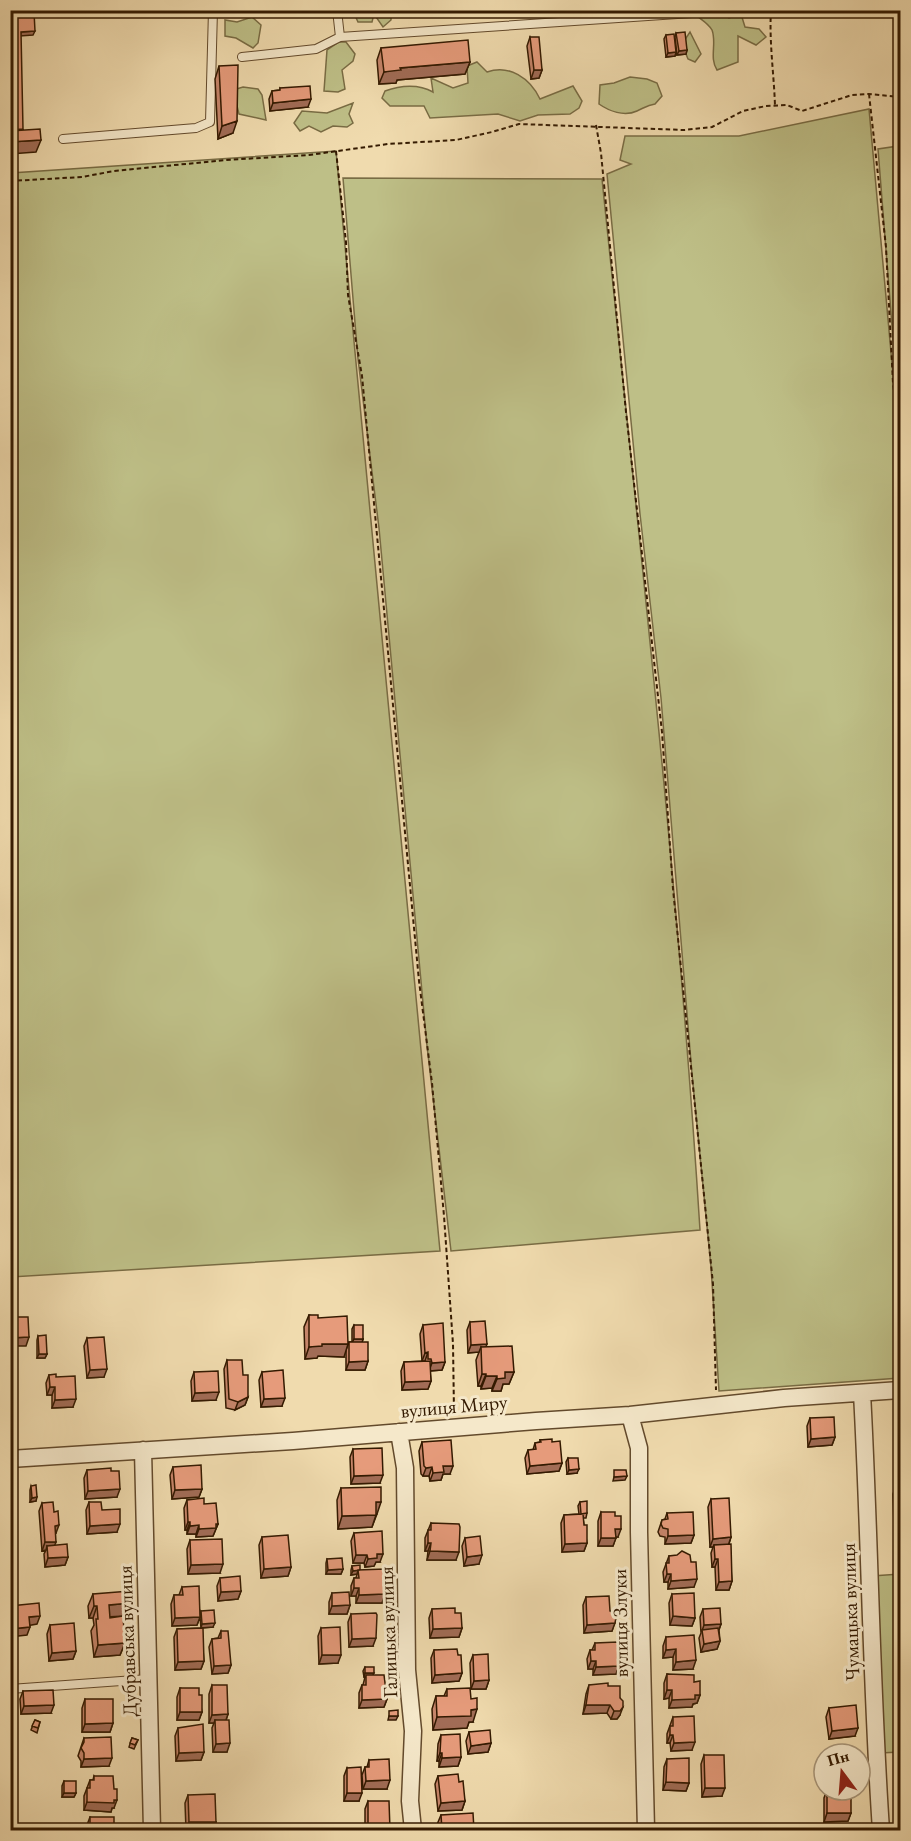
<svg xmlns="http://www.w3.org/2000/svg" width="911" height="1841" viewBox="0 0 911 1841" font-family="'EB Garamond',serif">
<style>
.green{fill:#bebf87;stroke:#796c44;stroke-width:1.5}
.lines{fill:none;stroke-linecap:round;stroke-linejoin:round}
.service-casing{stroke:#634a2c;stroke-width:10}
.minor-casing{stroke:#634a2c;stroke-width:19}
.path{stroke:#341a01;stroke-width:2;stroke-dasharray:4.5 3;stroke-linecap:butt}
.service{stroke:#f5e8ca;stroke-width:8}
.minor{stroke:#f5e8ca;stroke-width:16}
.wall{fill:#c6856a;stroke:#341a01;stroke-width:1.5}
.shaded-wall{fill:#a16c56;stroke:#341a01;stroke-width:1.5}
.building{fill:#e69b7b;stroke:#341a01;stroke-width:1.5}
.labels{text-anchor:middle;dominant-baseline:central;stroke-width:6;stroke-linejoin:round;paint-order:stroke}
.street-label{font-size:20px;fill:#341a01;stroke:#f5e8ca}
</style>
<rect width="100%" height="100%" fill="#f0dbae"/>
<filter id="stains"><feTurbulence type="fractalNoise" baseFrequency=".00333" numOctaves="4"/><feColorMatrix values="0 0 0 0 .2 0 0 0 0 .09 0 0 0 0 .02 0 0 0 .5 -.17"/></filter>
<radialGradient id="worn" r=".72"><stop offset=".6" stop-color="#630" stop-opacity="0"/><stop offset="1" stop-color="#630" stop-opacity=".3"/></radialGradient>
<path class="green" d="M353 11H391V20L383 27 374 14 372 22H358Z
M716 11 729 18 741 14 745 27 759 29 766 37 756 45 738 36V62L717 70C709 58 717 43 712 30 709 24 702 20 697 16Z
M252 17 261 25 258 43 253 48 236 38 225 36V20L237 22Z
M690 32 701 54 695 62 688 59 682 44Z
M339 42H346L355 54 353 61 342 70 345 89 338 92 324 91 327 50Z
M477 62 487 72C509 64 530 78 540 99L573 86 582 101 579 108 570 114 538 115 520 121 498 114 430 118 424 106H390L382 98 385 91C401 85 419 84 433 92L431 78 453 88 468 83 467 66Z
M630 77 647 79 657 83 662 96 655 104C647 105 644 108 637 111 624 117 609 111 599 104L600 85 614 83Z
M243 87 258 89 262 95 266 120 239 114 233 90Z
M353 103 349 114 353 123 347 127 333 126 321 132 309 126 300 131 294 123 302 111 327 113Z
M869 109 900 452V1378L719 1391 711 1267 692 1074 661 698 640 514 607 174 631 164 620 160 625 136H739Z
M896 131H900V427L878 149 898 146Z
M336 151 440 1251 11 1277V173Z
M343 178 602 179C638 529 678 879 700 1230L451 1251 427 1046 379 528 358 359Z
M900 1574V1752L880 1753 872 1576Z"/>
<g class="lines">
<g class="service-casing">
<path id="service" d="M337 10 340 37 692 13 694 10
M242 57 316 49 340 37
M63 139 196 128 210 122 213 10
M10 1689 149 1679"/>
</g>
<g class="minor-casing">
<path id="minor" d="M862 1393C870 1539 871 1685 881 1830
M630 1415 639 1448V1532L646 1830
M399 1432 405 1468 407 1670 413 1731 410 1801 413 1830
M143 1450 152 1830
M10 1459 293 1441 536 1421 630 1415 784 1398 900 1390"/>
</g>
<path class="path" d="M771 10C769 42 774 74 775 106
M869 94 886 247 893 383 900 437
M596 125 601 153 626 412 662 732 673 889 713 1284 716 1390
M336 151 346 242 348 295 362 376 419 981 432 1083 444 1216 453 1344 454 1412
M10 181 82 177 114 171 226 160 309 155 388 144 456 140 492 132 519 124 684 130 712 127 743 111 766 106 787 105 802 111 852 95 869 94 900 97"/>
<use href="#service" class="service"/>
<use href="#minor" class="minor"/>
</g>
<path class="wall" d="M676 33 687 50 686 54 677 55 675 37Z
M666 35 676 52 675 56 666 57 664 39Z
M530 37 542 70 539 78 531 79 527 46Z
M381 48 470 62 465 74 397 80 396 83 379 84 377 60Z
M219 66 233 133 218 139 215 79Z
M280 88 308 107 270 111 269 99 272 91 280 90Z
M309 1315 318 1318 344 1357 318 1356 317 1358 305 1359 304 1327Z
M470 1322 485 1347 514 1372 509 1384H503L501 1391H492V1388L481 1389V1386H478L476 1360 479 1352 468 1353 467 1330Z
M354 1325 363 1339 362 1342 368 1361 365 1370H346V1350L349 1342H352V1329Z
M423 1325 445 1362 442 1370 430 1371 431 1381 428 1389 402 1390 401 1371 404 1362 425 1361H422L420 1334Z
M38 1336 47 1354 45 1358H37V1340Z
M87 1338 104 1377 87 1378 84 1346Z
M227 1360 248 1397 245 1405 235 1410 226 1408 224 1369Z
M194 1372 216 1400 192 1401 191 1381Z
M262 1372 282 1406 261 1407 259 1380Z
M49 1375 56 1377 73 1407 52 1408V1395H47L46 1383Z
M810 1418 835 1437 832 1445 808 1447 807 1426Z
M540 1440 552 1442 562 1463 559 1471 527 1474 525 1458 528 1450H533L535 1443 540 1442Z
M422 1442 450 1474H443L441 1480 430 1481 429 1476H423L421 1474 419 1451Z
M353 1449 380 1483 351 1484 350 1457Z
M568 1458 577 1473 567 1474 566 1462Z
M173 1467 202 1489 199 1497 172 1499 170 1475Z
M87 1470 111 1471 117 1497 85 1499 84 1478Z
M896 1485 900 1525H894L893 1494Z
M31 1486 36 1501 30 1502V1490Z
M341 1488 377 1514 372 1527 338 1529 337 1500Z
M711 1499 731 1537 729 1544 732 1581 729 1590H716L715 1567H712L711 1553 713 1547H710L708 1507Z
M187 1500 204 1504 218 1524 213 1536 196 1537V1534H187V1530H185L184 1508Z
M89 1502 102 1510 117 1532 87 1534 86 1510Z
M580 1502 587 1513 586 1518H583L584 1525 587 1543 584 1551 562 1552 561 1523 564 1515 579 1514 578 1506Z
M42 1503 56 1533 55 1534 54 1545 68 1557 65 1565 45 1567 44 1554 46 1550 42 1551 39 1511Z
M601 1512 618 1537H616L613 1546H598V1521Z
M667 1513 694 1535 691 1543 665 1544V1537L660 1536 658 1532 662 1520 665 1519Z
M431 1523 456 1560H427L428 1551H425V1538Z
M354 1533 380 1562H376L374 1566 365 1567 364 1563H353L351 1541Z
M262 1537 291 1567 288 1576 261 1578 259 1545Z
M465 1538 479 1564 464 1566 462 1546Z
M190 1540 220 1573 188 1574 187 1549Z
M669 1556 691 1562 694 1587 668 1589V1582H664L663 1572Z
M327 1559 343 1569 341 1574H326V1563Z
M352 1566 360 1570 382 1603H356V1596H351V1586L354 1578H356L357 1574 351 1575V1570Z
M220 1578 241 1591 238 1599 218 1601 217 1586Z
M182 1587 200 1615 201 1611 213 1627 201 1628 204 1661 201 1669 175 1670 174 1637 177 1629 201 1628 200 1617 197 1625 172 1626 171 1604 174 1595H179Z
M332 1593 350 1605 347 1614H329V1602Z
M93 1594 126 1616 110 1617 125 1643 120 1655 94 1657 91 1631 94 1625 93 1618H89L88 1606Z
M672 1594 695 1618 692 1626 670 1625 669 1603Z
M586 1597 610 1611 616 1618 612 1631 584 1633 583 1605Z
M432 1609 455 1613 462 1628 459 1637 430 1638 429 1618Z
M703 1609 721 1624 719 1630 720 1641 717 1649 701 1652 699 1638 701 1633 700 1617Z
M351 1614 373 1646 349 1647 348 1622Z
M50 1625 76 1651 73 1659 49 1661 47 1634Z
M321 1628 338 1663 319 1664 318 1636Z
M221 1631 231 1665 228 1673 212 1674 209 1647 212 1639 218 1638Z
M666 1637 693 1669 673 1670V1657L663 1658V1646Z
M595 1643 619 1666 616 1674 593 1675V1669H588L587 1659 590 1650H592Z
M434 1650 458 1655 462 1673 459 1681 432 1683 431 1658Z
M473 1655 489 1680 486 1689H471L470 1663Z
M365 1667 373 1675 387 1699 384 1707 359 1708V1693L362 1685H363L365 1677H364L363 1671Z
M667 1674 694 1682 700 1695 697 1703 693 1704 692 1707 669 1708V1698L664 1699V1683Z
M212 1685 228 1714 226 1720 227 1752H213L212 1728 214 1723H209V1694Z
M589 1685 608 1686 620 1698V1715L617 1719H611L607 1713 583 1714 586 1694Z
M180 1688 199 1695 202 1712 199 1720H177V1697Z
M447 1689 473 1722H469L467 1728 433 1730 432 1709 436 1696H444Z
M23 1691 51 1713 21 1714 20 1699Z
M85 1699 113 1723 110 1732H82V1708Z
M829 1708 855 1736 829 1739 826 1717Z
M673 1717 692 1750 671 1751 670 1743H667V1734Z
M35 1720 40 1722 37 1733 31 1730Z
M178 1728 204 1752 201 1760 176 1761 175 1736Z
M469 1732 491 1743 488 1752 468 1754 466 1741Z
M441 1735 461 1757 458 1766 439 1767V1761H437L438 1744Z
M84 1738 109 1766 81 1767V1761L78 1756Z
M132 1738 138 1740 134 1749 129 1747Z
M704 1755 722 1796 702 1797 701 1764Z
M667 1759 689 1783 686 1791 663 1790 664 1767Z
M369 1760 387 1789H363L362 1775 365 1767H367Z
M347 1768 359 1801H344V1776Z
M94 1776 114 1808H112L111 1812 84 1810V1796L90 1780H93Z
M438 1776 459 1782 465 1801 462 1810 438 1811 435 1784Z
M64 1781 76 1793 74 1797H62V1786Z
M827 1790 851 1813 848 1821 824 1822V1798Z
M188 1795 216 1822 213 1830H186L185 1803Z
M368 1801 390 1830H365V1809Z
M441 1815 474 1830H436V1827Z
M90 1817 114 1830H87V1825Z"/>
<path class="shaded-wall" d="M247 10H276L274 15 244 16Z
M35 31 33 35 20 36 21 32Z
M687 50 686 54 677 55 679 51Z
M676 52 675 56 666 57 668 53Z
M470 62 465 74 397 80 396 83 379 84 384 72 400 68Z
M534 70H542L539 78 531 79Z
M311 99 308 107 270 111 273 103Z
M237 121 233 133 218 139 222 126Z
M41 140 36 152 10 154V142Z
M29 1337 26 1346H10V1338Z
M354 1339H363L362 1343H352Z
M322 1344H348L344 1357 318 1356 317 1358 305 1359 309 1347Z
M487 1344 484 1352 481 1347 479 1352 468 1353 471 1345Z
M428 1352 425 1361H422L425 1353Z
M39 1354H47L45 1358H37Z
M368 1361 365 1370H346L349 1362Z
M445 1362 442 1370 429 1371 432 1363Z
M107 1369 104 1377 87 1378 90 1370Z
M505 1372H514L509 1384H503L501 1391H492L497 1379Z
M482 1374H486L481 1386H478Z
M486 1376H497L492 1388 481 1389Z
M431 1381 428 1389 402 1390 405 1382Z
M50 1387H55L52 1395H47Z
M219 1392 216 1400 192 1401 195 1393Z
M248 1397 245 1405 235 1410 238 1402Z
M285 1398 282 1406 261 1407 264 1399Z
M76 1399 73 1407 52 1408 55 1400Z
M835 1437 832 1445 808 1447 811 1439Z
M562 1463 559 1471 527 1474 530 1466Z
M443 1466H453L450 1474H443L441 1480 430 1481 433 1473Z
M432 1467 429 1476H423L426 1468Z
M579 1469 577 1473 567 1474 569 1470Z
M383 1475 380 1483 351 1484 354 1476Z
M627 1476 625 1480 613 1481 614 1477Z
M120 1489 117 1497 85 1499 88 1491Z
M202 1489 199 1497 172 1499 175 1490Z
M37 1497 36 1501 30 1502 32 1498Z
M376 1502H381L377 1514H371Z
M376 1515 372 1527 338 1529 342 1516Z
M897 1517H900V1525H894Z
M188 1522H190L187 1530H185Z
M120 1524 117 1532 87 1534 90 1526Z
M216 1524H218L213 1536 196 1537 199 1529Z
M59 1525 56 1533 52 1534 55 1526Z
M199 1525 196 1534H187L190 1526Z
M615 1529H621L618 1537H612Z
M694 1535 691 1543 665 1544 668 1536Z
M731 1537 728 1546 714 1545 713 1547H710L713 1539Z
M601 1538H616L613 1546H598Z
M45 1542H56L53 1550 47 1546 46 1550 42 1551Z
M428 1543H431L428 1551H425Z
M587 1543 584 1551 562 1552 565 1544Z
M430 1551 459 1552 456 1560H427Z
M377 1554H383L380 1562H376L374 1566 365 1567 368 1559Z
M356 1555H367L364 1563H353Z
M482 1555 479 1564 464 1566 467 1557Z
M68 1557 65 1565 45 1567 48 1558Z
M715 1559H718L715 1567H712Z
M223 1564 220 1573 188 1574 191 1565Z
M291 1567 288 1576 261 1578 264 1569Z
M343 1569 341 1574H326L328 1570Z
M358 1570 357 1574 351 1575 353 1571Z
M667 1574H671L668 1582H664Z
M697 1579 694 1587 668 1589 671 1581Z
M732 1581 729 1590H716L719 1582Z
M354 1588H359L356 1596H351Z
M241 1591 238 1599 218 1601 221 1592Z
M385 1594 382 1603H356L359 1595Z
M131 1603 126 1616 105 1617 109 1605Z
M350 1605 347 1614H329L332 1606Z
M94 1606H97L93 1618H89Z
M40 1616 37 1624 26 1626 29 1617Z
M673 1616 695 1618 692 1626 670 1625Z
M200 1617 197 1625 172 1626 175 1618Z
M215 1623 213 1627 201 1628 202 1624Z
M615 1623 612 1631 584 1633 587 1625Z
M721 1624 718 1632 702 1631 704 1625Z
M30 1627 27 1635 10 1637V1629Z
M462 1628 459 1637 430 1638 433 1629Z
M376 1638 373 1646 349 1647 352 1639Z
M720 1641 717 1649 701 1652 704 1644Z
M125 1643 120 1655 94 1657 98 1645Z
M676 1649 673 1657 663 1658 666 1650Z
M76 1651 73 1659 49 1661 52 1653Z
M322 1655H341L338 1663 319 1664Z
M696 1660 693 1669 673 1670 676 1662Z
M204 1661 201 1669 175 1670 178 1662Z
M591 1661H596L593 1669H588Z
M231 1665 228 1673 212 1674 214 1666Z
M619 1666 616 1674 593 1675 596 1667Z
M365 1673H374L372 1677H364Z
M462 1673 459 1681 432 1683 435 1675Z
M489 1680 486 1689H471L474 1681Z
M667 1690H672L669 1698 664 1699Z
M695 1695H700L697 1703 693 1704 692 1707 669 1708 672 1700Z
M387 1699 384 1707 359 1708 362 1700Z
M54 1705 51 1713 21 1714 24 1706Z
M586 1705H610L607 1713 583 1714Z
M623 1707 620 1715 617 1719H611L614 1711Z
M477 1709 473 1722H469L467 1728 433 1730 437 1717 471 1710Z
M180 1712H202L199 1720H177Z
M228 1714 225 1723 215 1720 214 1723H209L212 1715Z
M389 1716H398L396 1720H388Z
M113 1723 110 1732H82L85 1724Z
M858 1728 855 1736 829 1739 832 1731Z
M670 1735H673L670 1743H667Z
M695 1742 692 1750 671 1751 674 1743Z
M230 1743 227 1752H213L216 1744Z
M491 1743 488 1752 468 1754 471 1746Z
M204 1752 201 1760 176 1761 179 1753Z
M440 1753H442L439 1761H437Z
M461 1757 458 1766 439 1767 442 1758Z
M112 1758 109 1766 81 1767 84 1759Z
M390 1780 387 1789H363L366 1781Z
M666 1782 689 1783 686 1791 663 1790Z
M705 1788H725L722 1796 702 1797Z
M64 1793H76L74 1797H62Z
M347 1793H362L359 1801H344Z
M114 1800H117L114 1808H112L111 1812 84 1810 87 1802Z
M465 1801 462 1810 438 1811 441 1803Z
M827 1813H851L848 1821 824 1822Z
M189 1822H216L213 1830H186Z"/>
<path class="building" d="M10 10 34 12 35 31 21 32 23 129 10 130Z
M685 32 687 50 679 51 676 33Z
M674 34 676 52 668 53 666 35Z
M530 37H539L542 70H534Z
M468 40 470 62 400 68 401 70 384 72 381 48Z
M238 65 237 121 222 126 219 66Z
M310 86 311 99 273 103 272 91 280 90V88Z
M40 129 41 140 10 142V131Z
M309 1315H318V1318L347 1316 348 1344H322V1346L309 1347Z
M10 1317H28L29 1337 10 1338Z
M485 1321 487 1344 471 1345 470 1322Z
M443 1323 445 1362 432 1363 431 1359H428V1352L425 1353 423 1325Z
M354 1325H363V1339H354Z
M46 1335 47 1354H39L38 1336Z
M104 1337 107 1369 90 1370 87 1338Z
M349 1342H368V1361L349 1362Z
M512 1346 514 1372H505V1378L497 1379V1376H486V1374H482L481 1347Z
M227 1360H242L243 1375H248V1397L238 1402 229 1399Z
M430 1361 431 1381 405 1382 404 1362Z
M283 1370 285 1398 264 1399 262 1372Z
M218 1371 219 1392 195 1393 194 1372Z
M56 1374V1377L75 1376 76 1399 55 1400V1387H50L49 1375Z
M834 1417 835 1437 811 1439 810 1418Z
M552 1439V1442L560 1441 562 1463 530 1466 528 1450 536 1449 535 1443 541 1442 540 1440Z
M451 1440 453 1466H443L444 1472 433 1473 432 1467 426 1468 424 1466 422 1442Z
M382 1448 383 1475 354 1476 353 1449Z
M568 1458H578L579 1469 569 1470Z
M201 1465 202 1489 175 1490 173 1467Z
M111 1468V1471H119L120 1489 88 1491 87 1470Z
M614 1470H626L627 1476 614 1477Z
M36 1485 37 1497 32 1498 31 1486Z
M896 1485H900V1517H897Z
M381 1487V1502H376V1515L342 1516 341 1488Z
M204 1498V1504L216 1503 218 1524H216V1528L199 1529V1525L190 1526V1522H188L187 1500Z
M729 1498 731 1537 713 1539 711 1499Z
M587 1501V1513L581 1514 580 1502Z
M53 1502 54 1512 58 1511 59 1525 55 1526 56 1542H45L42 1503Z
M89 1502H101L102 1510 120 1509V1524L90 1526Z
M601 1512H615V1516H621V1529H615L616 1538H601Z
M693 1512 694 1535 668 1536V1529L663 1528 661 1524 662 1520 668 1519 667 1513Z
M583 1514 584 1525H587V1543L565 1544 564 1515Z
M431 1523 459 1524 460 1527 459 1552 430 1551 431 1543H428V1530H431Z
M382 1531 383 1554H377V1558L368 1559 367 1555H356L354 1533Z
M288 1535 291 1567 264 1569 262 1537Z
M480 1536 482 1555 467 1557 465 1538Z
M222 1539 223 1564 191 1565 190 1540Z
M67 1544 68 1557 48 1558 47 1546Z
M731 1544 732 1581 719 1582 718 1559H715L714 1545Z
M682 1551 690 1555 691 1562H696L697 1579 671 1581V1574H667L666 1563H669V1556L677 1555Z
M342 1558 343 1569 328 1570 327 1559Z
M360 1565V1570L353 1571 352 1566Z
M385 1569V1594L359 1595V1588H354V1578H359L358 1570Z
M240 1576 241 1591 221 1592 220 1578Z
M199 1586 200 1617 175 1618 174 1595H183L182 1587Z
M130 1591 131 1603 109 1605 110 1618 123 1616 125 1643 98 1645 96 1619H98L97 1606H94L93 1594Z
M349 1592 350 1605 332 1606V1593Z
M694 1593 695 1618 673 1616 672 1594Z
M609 1596 610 1611 614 1613 616 1618 615 1623 587 1625 586 1597Z
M39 1603 40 1616 29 1617 30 1627 10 1629V1606Z
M455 1608V1613H461L462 1628 433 1629 432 1609Z
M720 1608 721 1624 704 1625 703 1609Z
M214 1610 215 1623 202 1624 201 1611Z
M376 1613 377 1615 376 1638 352 1639 351 1614Z
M74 1623 76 1651 52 1653 50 1625Z
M340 1627 341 1655H322L321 1628Z
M203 1628 204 1661 178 1662 177 1629Z
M718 1628 720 1641 704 1644 702 1630Z
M221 1631H228L231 1665 214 1666 212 1639 221 1638Z
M694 1635 696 1660 676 1662V1649L666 1650V1637Z
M618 1642 619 1666 596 1667V1661H591L590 1650H595V1643Z
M457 1649 458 1655H461L462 1673 435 1675 434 1650Z
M488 1654 489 1680 474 1681 473 1655Z
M365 1667H374V1673H365Z
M667 1674 694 1675V1682L700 1681V1695H695V1699L672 1700V1690H667Z
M366 1675H384L387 1699 362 1700V1685H366Z
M608 1683V1686H620V1698L623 1701V1707L620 1711H614L610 1705H586L589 1685Z
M212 1685H227L228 1714 212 1715Z
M180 1688H199V1695H202V1712H180Z
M470 1688 471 1699 477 1698V1709L471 1710V1716L437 1717 436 1696H447V1689Z
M53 1690 54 1705 24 1706 23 1691Z
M85 1699H113V1723L85 1724Z
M856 1705 858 1728 832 1731 829 1708Z
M398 1710V1716H389V1711Z
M694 1716 695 1742 674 1743 673 1735H670V1726H673V1717Z
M35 1720 40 1722 38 1728 32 1726Z
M215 1720H229L230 1743 216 1744Z
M203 1724 204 1752 179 1753 178 1728Z
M490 1730 491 1743 471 1746 469 1732Z
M460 1734 461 1757 442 1758V1753H440L441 1735Z
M111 1737 112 1758 84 1759V1753L81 1748 84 1742V1738Z
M132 1738 138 1740 135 1745 130 1743Z
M851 1746 852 1754H828L827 1749Z
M704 1755H724L725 1788H705Z
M689 1758V1783L666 1782 667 1759Z
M389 1759 390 1780 366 1781 365 1767H369V1760Z
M361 1767 362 1793H347V1768Z
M458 1774 459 1782 463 1781 465 1801 441 1803 438 1776Z
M94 1776H113L114 1789H117V1800H114V1803L87 1802V1788H90V1780H94Z
M64 1781H76V1793H64Z
M827 1790H851V1813H827Z
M215 1794 216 1822H189L188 1795Z
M368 1801H389L390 1830H368Z
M473 1813 474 1830H442L441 1815Z
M90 1817H114V1830H90Z"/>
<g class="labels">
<g class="street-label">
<text transform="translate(454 1406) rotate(-5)">вулиця Миру</text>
<text transform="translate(850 1612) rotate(-92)">Чумацька вулиця</text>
<text transform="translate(620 1623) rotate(-91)">вулиця Злуки</text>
<text transform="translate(388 1632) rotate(-92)">Галицька вулиця</text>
<text transform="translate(127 1641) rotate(-92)">Дубравська вулиця</text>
</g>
</g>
<rect width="911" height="1841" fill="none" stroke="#f0dbae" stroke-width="36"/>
<rect x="12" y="12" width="887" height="1817" fill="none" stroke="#341a01" stroke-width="3"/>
<rect x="18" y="18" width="875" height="1805" fill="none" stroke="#341a01" stroke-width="1.5"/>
<g transform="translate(842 1772) rotate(344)"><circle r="28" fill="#f5e8ca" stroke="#a8967a" stroke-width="1.5"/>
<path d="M0-4.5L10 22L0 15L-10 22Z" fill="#8f2418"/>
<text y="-9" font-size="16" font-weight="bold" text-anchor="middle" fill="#341a01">Пн</text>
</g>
<rect width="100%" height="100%" filter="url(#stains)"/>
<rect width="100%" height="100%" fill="url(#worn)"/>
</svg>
